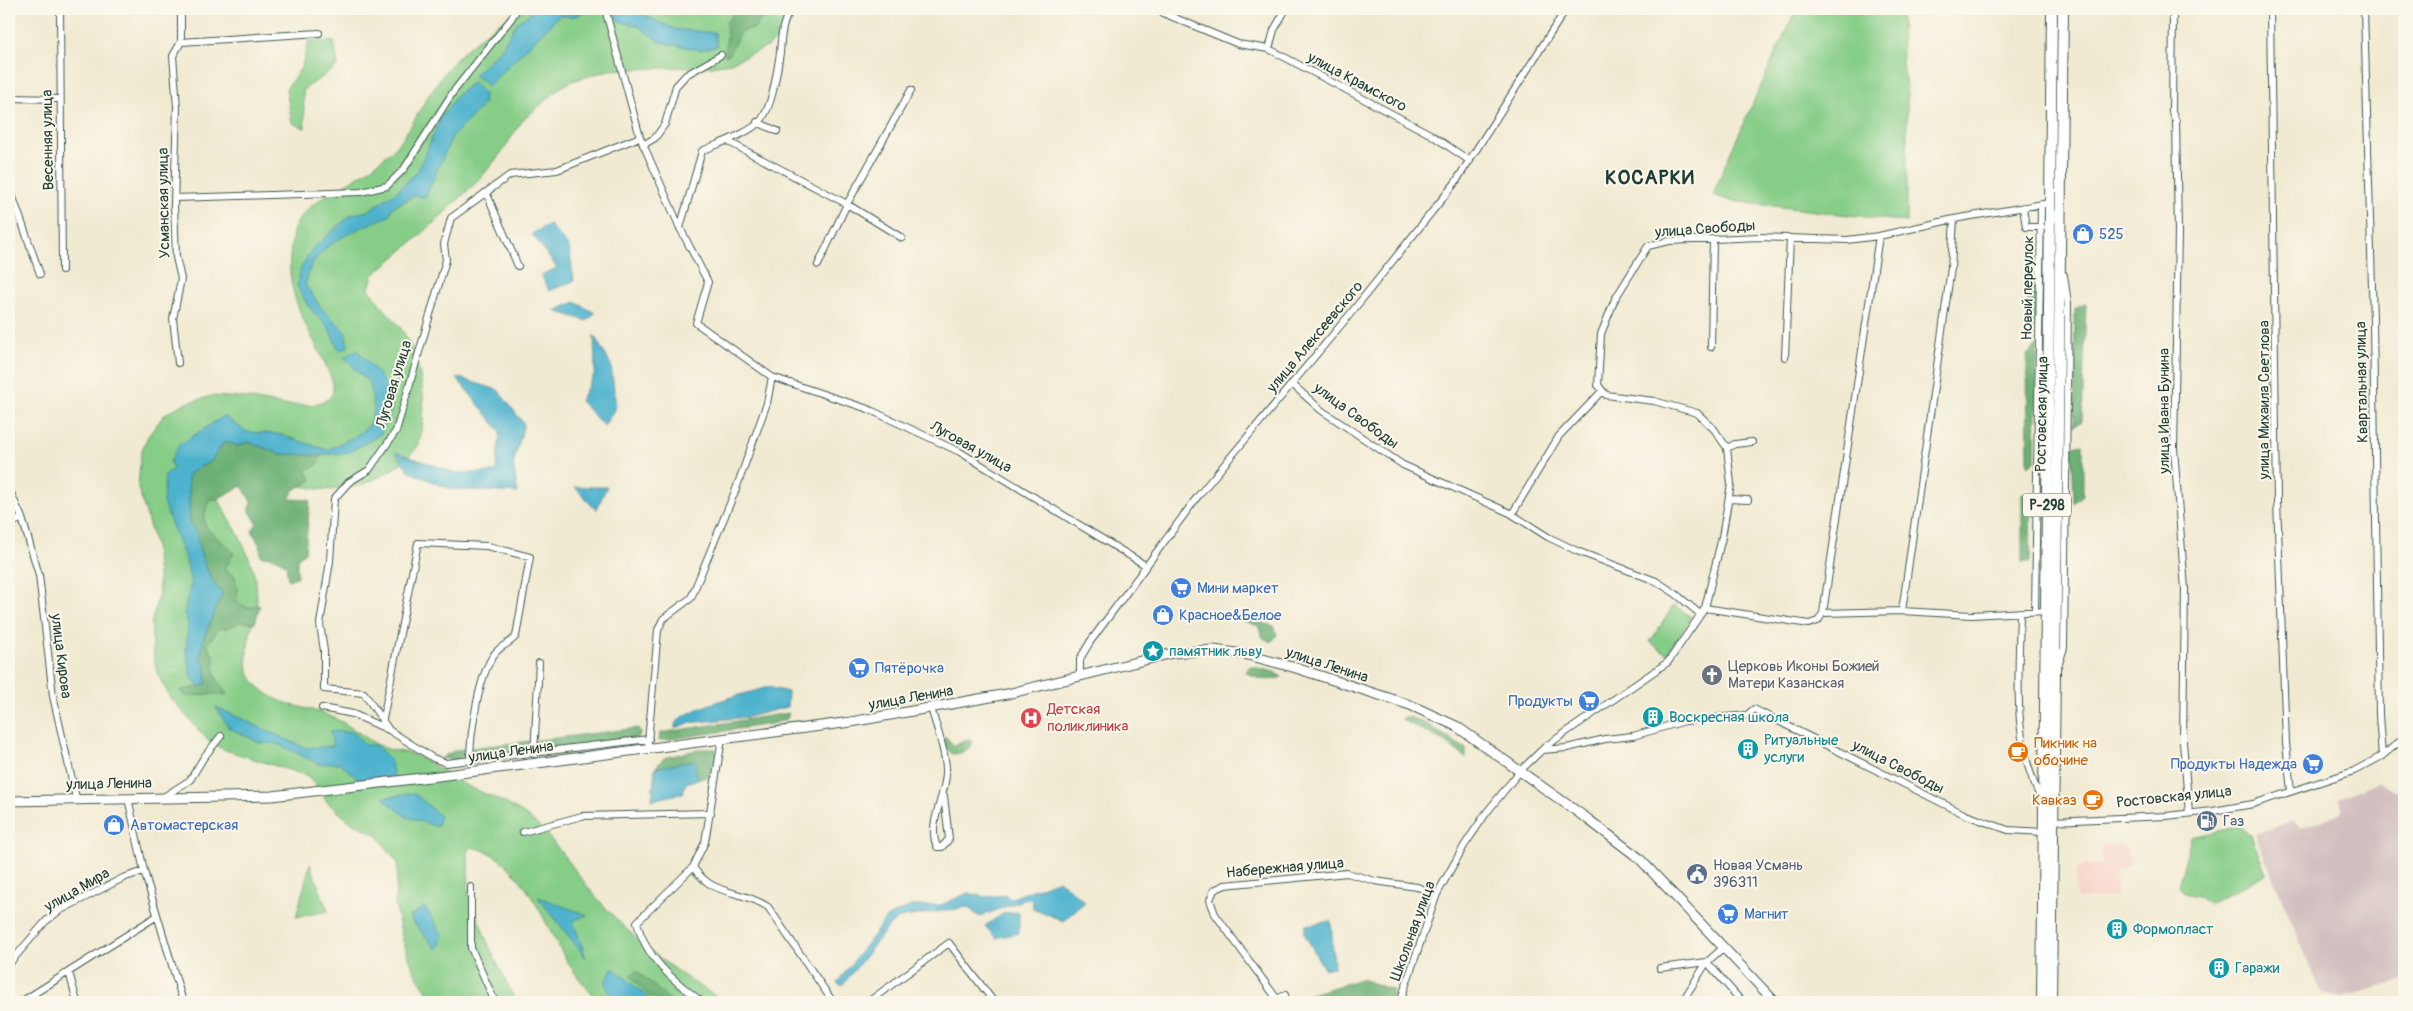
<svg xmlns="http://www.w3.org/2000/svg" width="2413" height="1011" viewBox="0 0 2413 1011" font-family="Pangolin,sans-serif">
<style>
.built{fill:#f7d1c6}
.industrial{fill:#d2bfbf}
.green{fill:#86cd87;stroke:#52855e}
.forest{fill:#6cb074;stroke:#467654}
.water{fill:#4eb2cd;stroke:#367880}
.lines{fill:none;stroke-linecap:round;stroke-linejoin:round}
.minor-casing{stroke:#3e574c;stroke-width:8}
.secondary-casing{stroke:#3e574c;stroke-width:11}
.trunk-casing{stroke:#3e574c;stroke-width:12}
.minor{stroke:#fff;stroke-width:6}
.secondary{stroke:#fff;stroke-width:9}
.trunk{stroke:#fff;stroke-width:10}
.labels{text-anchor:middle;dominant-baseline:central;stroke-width:4;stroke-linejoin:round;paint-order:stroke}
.shield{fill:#fbf7ec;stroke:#61756b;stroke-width:1}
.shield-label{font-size:14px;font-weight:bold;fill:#1f3d34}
.street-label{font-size:15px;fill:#1f3d34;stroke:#fbf7ec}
.shop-label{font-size:15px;fill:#366cbe;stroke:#fbf7ec;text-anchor:start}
.culture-label{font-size:15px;fill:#0d838f;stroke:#fbf7ec;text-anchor:start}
.worship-label{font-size:15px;fill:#5b616d;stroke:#fbf7ec;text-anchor:start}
.health-label{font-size:15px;fill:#be3a42;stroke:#fbf7ec;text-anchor:start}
.food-label{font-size:15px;fill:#c56008;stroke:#fbf7ec;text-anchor:start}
.service-label{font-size:15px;fill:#4e5e75;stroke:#fbf7ec;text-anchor:start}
.district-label{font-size:20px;font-weight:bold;letter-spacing:1px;fill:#1f3d34;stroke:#fbf7ec}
</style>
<rect width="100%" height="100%" fill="#fbf7ec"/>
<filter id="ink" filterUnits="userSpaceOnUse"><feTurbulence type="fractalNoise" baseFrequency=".02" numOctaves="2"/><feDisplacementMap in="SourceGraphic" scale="10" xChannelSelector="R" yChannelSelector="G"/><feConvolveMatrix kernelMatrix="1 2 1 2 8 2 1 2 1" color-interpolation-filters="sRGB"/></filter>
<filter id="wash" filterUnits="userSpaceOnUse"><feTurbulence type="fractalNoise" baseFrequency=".0096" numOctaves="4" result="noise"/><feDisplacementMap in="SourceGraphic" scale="20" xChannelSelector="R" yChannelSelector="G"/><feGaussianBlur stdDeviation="1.12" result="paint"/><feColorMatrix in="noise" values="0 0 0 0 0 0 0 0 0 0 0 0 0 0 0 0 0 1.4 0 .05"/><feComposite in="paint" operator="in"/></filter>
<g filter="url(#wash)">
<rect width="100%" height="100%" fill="#f1ead2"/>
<path class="built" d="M2119 845 2126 849 2130 864 2116 871V897L2076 899V871L2085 865 2102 864 2101 846Z"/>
<path class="industrial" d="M2378 782 2404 794V979L2343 998 2322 994 2255 835 2293 820 2300 828 2343 812 2339 798Z"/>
<path class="green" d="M522 9H798L797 15 781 36 767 47 730 63 712 66 609 70 572 81 561 87 522 121 502 152 480 179 423 233 373 275 369 288C377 303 390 314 400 327 422 359 430 410 418 446 395 474 355 494 319 489 292 486 265 476 240 469L217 497C235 529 256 559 257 597 257 621 235 663 256 684 279 708 304 705 330 716 350 724 371 744 388 749 395 752 403 751 411 754 427 759 443 772 458 781 480 793 505 800 525 815 554 836 573 870 596 897 634 941 676 974 726 1002H599C589 991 579 979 570 966 545 928 523 855 471 847L468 850 469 896 489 946 516 1002H434L414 971 403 941 395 904 398 863 377 835 348 820 328 803 308 776 225 750 210 743 170 697 158 675 154 659 151 624 159 593 158 576 155 545 138 487 141 452 148 436 165 414 183 404 211 396 245 398 284 405H312L329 399 333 392V383C316 335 283 302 291 248 292 242 292 235 294 229 304 203 336 191 357 177 368 171 378 162 388 154 410 135 420 106 437 83 457 53 491 26 522 9Z
M1796 9H1901L1902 63 1907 93V222L1731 201 1713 195 1728 158Z
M309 40 334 42 338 66 303 90 305 128 292 123 286 89 302 67Z
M1674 605 1691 617 1667 654 1650 642Z
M2240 826 2251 835 2266 874 2209 904 2198 896 2184 893 2179 886 2191 837Z
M310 864 328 911 296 917Z"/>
<path class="forest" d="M738 9H785L774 18 761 19 755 28 740 32 729 54 725 56 727 37 726 22Z
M2035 271 2036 325 2028 331 2026 281Z
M2086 303 2082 421 2074 426 2075 309Z
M2037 345 2035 461 2028 466 2027 355Z
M225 441 237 446 248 442 281 454 322 455 316 466 306 470 312 480 294 490 289 499 310 500 305 552 297 559V577L288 580 286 564 272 557 261 556 260 546 252 531 257 523 249 510 252 503 242 486 217 499H210C194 533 216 532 234 553L224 570 235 576 238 596 235 600 248 608 260 605 255 623 241 622 227 628H220L207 644 214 657 215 675 227 695C217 692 198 696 186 696L180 690 199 687 207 683C206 675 201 668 200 661 197 642 215 612 222 594 207 576 199 553 196 530L190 526 188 474 211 461Z
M2083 444V495L2074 503 2072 446Z
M2022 493H2031L2030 562H2022Z
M1237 617 1274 626 1277 635 1271 642 1263 638 1258 626 1238 619Z
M1250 666 1274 672 1282 677C1269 682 1258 680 1246 672Z
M789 713 787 719 771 724 659 741 660 733Z
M1404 716 1422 721 1466 749V758L1444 741 1402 720Z
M638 728 641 733 636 739 454 760 441 758 456 750Z
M945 736 954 746 968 739 973 742C969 751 961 754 952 754L943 745Z
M700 749H716L717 764 708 777 699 779 695 771V760L655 768 664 758Z
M637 971 672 1002C651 1002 642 990 630 975Z
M1361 979 1393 990 1390 1002H1284Z"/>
<path class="water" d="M536 9H593L572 17 560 15 488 86 474 75 501 49 517 22Z
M625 9 639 13 675 29 715 33 717 46 700 50 660 42 638 26 619 21 614 14Z
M473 82 484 94 483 105 452 137 425 198 416 195 393 207 389 216C365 226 329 239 313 262 309 267 308 277 305 284L321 308 345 331 348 347 339 350 328 327 308 306 297 286 301 268 312 249 351 215 368 211 396 192 418 171 440 119 456 96Z
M549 224 569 247 574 281 549 291 541 275 557 268 532 234Z
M575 302 595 313 587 321 555 311Z
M594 335 611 365 616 407 604 426 580 401 595 373Z
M357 350 377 372 387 388 392 409 380 435 349 452 322 455 281 454 248 442 237 446 225 441 211 461 188 474 190 526 196 530C199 553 207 576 222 594L204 637 200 661 205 662 207 683 199 687 192 678 186 651 188 624 184 613 191 584 186 560 163 503 165 475 173 469 170 462 179 445 224 416 246 432 278 434 327 450 354 437 368 427 374 410 370 384 344 357Z
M456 377 498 390 524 424 513 465 518 493 450 489 410 472 395 452 457 473 496 472 500 431Z
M575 487H607L596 510Z
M768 687 788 692 787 707 748 717 689 723 675 728V724C689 706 745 694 768 687Z
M216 707 305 748 333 746 330 731 353 732 365 745H376L390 759 394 776 370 781 358 779 340 763 319 764 278 744 260 743 229 728Z
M696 760 695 771 699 779 686 783 683 793 652 800 655 768Z
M414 793 440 816 437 827 405 816 383 798Z
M1059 880 1085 902 1063 921 1033 908 1032 899 1023 900 979 917 968 907 899 918 889 926 842 986 837 983 887 917 911 906 941 905 968 893 985 897 1006 895 1009 899Z
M538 897 587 915 573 921 586 958Z
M425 907 443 936 437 950 409 917Z
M1019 912V933L996 938 985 926 1004 913Z
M1331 921 1334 967 1324 969 1304 933 1306 925Z
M612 968 621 974 653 1002H614L605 983Z"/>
</g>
<g filter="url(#ink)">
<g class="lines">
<g class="minor-casing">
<path id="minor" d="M60 9 62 270
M181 9V42L319 33
M605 9 640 137 680 228 708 282 696 323 772 377 767 403 736 489 691 598 663 619 658 630 648 742
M1286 9 1274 30 1269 49 1430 134 1470 161
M2173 9 2172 112 2176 121 2178 232 2174 449 2185 589 2183 742 2189 813
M2270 9 2277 501 2286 743 2291 791
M2364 9 2373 322 2379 715 2382 756
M1163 13 1238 44 1269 49
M9 98 59 99
M757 122 777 131
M640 137 557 170 510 175 451 218 444 244 446 260 396 431 369 470 349 482 334 499 330 561 320 624 324 651V689L364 693 389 730 433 758 446 763 649 739
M727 141 847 204 902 238
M643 145 655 138 665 124 676 86 686 75 721 55
M9 186 40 274
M486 192 518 266
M175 198 361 192 387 186 404 169 453 92 511 19 517 9
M2023 208 2026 227H2042
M680 228 702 151C717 144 752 133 762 119 773 103 777 71 780 53 781 38 782 21 791 9
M818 265 847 204 911 90
M1711 347 1713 239
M1785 357 1790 238
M178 363 173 319 181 279 176 257 174 205 177 107 173 56 181 42
M772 377 868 409 960 452 1145 565
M1292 384 1321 410 1403 465 1510 513 1548 537 1577 551 1656 581 1676 594 1700 614
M1727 448 1735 444 1752 442
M9 489 22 518 39 575 53 696 76 798
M1729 499 1748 500
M1512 514 1559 436 1602 391
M9 525 22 518
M1705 608 1809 624 1818 621 1823 613 1902 611 1971 615 2046 611
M1902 611 1951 268 1954 219
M2035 611 2041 205
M2020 612C2019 675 2011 745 2043 802
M1823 613 1879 236
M2058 666 2064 648 2068 304 2064 275
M1080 676V659L1090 642 1198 496 1351 313 1455 183 1566 9
M322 708 353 714 389 730
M931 708C936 726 945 749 946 768 948 794 926 822 937 847H942L949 839 944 796
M383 719 418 543 487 546 530 557 516 636C511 643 504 644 498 650 479 667 470 736 470 761
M1542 750 1567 748 1605 739 1633 736 1685 721 1747 715 1754 709 1966 815 2008 830 2043 832
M534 754 539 663
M165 796 190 780 204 757 221 736
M128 798 144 871 183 1002
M2052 821 2166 816 2213 811 2253 804 2354 771 2382 756 2404 738
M523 832 582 816 711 813
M693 867C714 898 739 888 768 907L833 1002
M471 887V948L495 1002
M1724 947 1707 962 1742 1002
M9 964 46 921 59 911 123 878 144 871
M1660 968 1707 962 1682 1002
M69 972 77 1002
M1285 995 1277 999 1215 914 1210 900 1214 890 1225 885 1347 873 1375 881 1417 887 1437 894
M21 1002 157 916
M702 1002C674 981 645 958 637 922L693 867 705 842 722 739
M868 1002 949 943 994 1002
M1400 1002 1437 894 1464 846 1487 812 1520 771 1546 746 1668 662 1705 608 1722 537 1731 484 1727 448 1714 429 1697 413 1654 401 1606 395 1598 385 1601 334 1615 299 1648 246 1669 241 1759 237 1847 240 1879 236 1954 219 2049 203"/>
</g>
<g class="secondary-casing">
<path id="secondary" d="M9 801 272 796 438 776 851 722 1007 694 1173 653 1213 650 1244 654 1296 668 1410 705 1456 726 1589 820 1639 858 1775 1002"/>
</g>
<g class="trunk-casing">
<path id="trunk" d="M2042 1002 2052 9
M2051 1002 2063 9"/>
</g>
<use href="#minor" class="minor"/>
<use href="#secondary" class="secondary"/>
<use href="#trunk" class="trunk"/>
</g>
</g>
<defs>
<g id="shop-disc" transform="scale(1.125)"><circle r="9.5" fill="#3f7fe0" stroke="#fbf7ec"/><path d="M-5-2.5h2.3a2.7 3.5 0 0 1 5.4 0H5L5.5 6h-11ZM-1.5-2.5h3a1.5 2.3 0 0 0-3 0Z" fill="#fff"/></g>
<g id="supermarket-disc" transform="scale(1.125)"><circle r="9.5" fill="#3f7fe0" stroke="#fbf7ec"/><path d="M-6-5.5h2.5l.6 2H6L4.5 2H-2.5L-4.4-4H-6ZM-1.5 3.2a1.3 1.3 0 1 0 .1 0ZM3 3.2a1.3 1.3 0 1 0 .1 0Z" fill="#fff"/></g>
<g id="sight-disc" transform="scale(1.125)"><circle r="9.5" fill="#0f9aa8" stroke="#fbf7ec"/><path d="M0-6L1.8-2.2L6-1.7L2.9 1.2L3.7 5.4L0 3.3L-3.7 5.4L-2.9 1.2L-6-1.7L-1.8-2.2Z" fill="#fff"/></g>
<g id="church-disc" transform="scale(1.125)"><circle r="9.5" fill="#6b7280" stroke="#fbf7ec"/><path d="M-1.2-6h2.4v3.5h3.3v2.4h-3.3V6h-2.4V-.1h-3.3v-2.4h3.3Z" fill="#fff"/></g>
<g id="building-disc" transform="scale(1.125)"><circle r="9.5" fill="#0f9aa8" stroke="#fbf7ec"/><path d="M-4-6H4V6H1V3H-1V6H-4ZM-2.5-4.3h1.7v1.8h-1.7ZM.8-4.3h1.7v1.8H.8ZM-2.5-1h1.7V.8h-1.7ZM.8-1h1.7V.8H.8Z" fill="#fff"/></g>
<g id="hospital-disc" transform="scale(1.125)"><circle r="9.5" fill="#e0444e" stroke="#fbf7ec"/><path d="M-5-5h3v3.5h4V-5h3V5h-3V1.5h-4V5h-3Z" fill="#fff"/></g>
<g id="cafe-disc" transform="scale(1.125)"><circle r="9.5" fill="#e8710a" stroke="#fbf7ec"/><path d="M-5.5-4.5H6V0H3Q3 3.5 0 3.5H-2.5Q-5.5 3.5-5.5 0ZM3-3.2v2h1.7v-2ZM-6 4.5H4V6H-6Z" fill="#fff"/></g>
<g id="fuel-disc" transform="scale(1.125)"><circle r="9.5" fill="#5c6f8a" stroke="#fbf7ec"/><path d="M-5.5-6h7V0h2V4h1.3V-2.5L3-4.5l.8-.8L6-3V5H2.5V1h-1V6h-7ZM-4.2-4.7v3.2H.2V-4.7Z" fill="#fff"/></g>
<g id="civic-disc" transform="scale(1.125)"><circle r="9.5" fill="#5c6f8a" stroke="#fbf7ec"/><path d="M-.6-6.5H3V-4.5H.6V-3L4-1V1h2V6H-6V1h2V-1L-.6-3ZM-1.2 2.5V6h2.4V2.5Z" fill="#fff"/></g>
</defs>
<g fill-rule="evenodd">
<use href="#shop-disc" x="2083" y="234"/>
<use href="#supermarket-disc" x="1181" y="588"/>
<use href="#shop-disc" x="1163" y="615"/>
<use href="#sight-disc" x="1153" y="651"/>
<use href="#supermarket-disc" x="859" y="668"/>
<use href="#church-disc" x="1712" y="675"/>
<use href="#supermarket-disc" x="1589" y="701"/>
<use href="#building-disc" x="1653" y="717"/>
<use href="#hospital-disc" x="1031" y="718"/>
<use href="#building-disc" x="1748" y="749"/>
<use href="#cafe-disc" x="2018" y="752"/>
<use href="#supermarket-disc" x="2313" y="764"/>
<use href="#cafe-disc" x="2093" y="800"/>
<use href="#fuel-disc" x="2207" y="821"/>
<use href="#shop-disc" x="114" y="825"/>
<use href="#civic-disc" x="1697" y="874"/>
<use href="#supermarket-disc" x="1728" y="914"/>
<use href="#building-disc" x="2117" y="929"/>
<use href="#building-disc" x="2219" y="968"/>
</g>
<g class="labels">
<rect class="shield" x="2023" y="493.5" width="48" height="23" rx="4"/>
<g class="shield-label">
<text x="2047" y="505">Р-298</text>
</g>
<g class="street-label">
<text transform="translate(1357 82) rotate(28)">улица Крамского</text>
<text transform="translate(48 140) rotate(-91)">Весенняя улица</text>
<text transform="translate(164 203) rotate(-91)">Усманская улица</text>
<text transform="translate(1705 229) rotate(-4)">улица Свободы</text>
<text transform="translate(2028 288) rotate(-89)">Новый переулок</text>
<text transform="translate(1315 337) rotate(-50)">улица Алексеевского</text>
<text transform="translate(2362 382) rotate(-91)">Квартальная улица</text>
<text transform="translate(394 384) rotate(-73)">Луговая улица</text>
<text transform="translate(2264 400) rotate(-90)">улица Михаила Светлова</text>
<text transform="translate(2164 411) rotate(-90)">улица Ивана Бунина</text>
<text transform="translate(2042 414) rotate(-89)">Ростовская улица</text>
<text transform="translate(1356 416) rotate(36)">улица Свободы</text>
<text transform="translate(971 447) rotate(29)">Луговая улица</text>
<text transform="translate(61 656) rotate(83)">улица Кирова</text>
<text transform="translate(1327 665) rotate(18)">улица Ленина</text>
<text transform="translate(911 698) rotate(-10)">улица Ленина</text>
<text transform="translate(511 752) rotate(-8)">улица Ленина</text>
<text transform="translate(1898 767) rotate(27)">улица Свободы</text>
<text transform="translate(109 784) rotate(-1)">улица Ленина</text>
<text transform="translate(2174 797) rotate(-6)">Ростовская улица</text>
<text transform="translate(1285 868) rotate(-5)">Набережная улица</text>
<text transform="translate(77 890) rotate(-30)">улица Мира</text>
<text transform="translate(1413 931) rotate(-70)">Школьная улица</text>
</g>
<g class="shop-label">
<text x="2099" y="234">525</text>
<text x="1197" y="588">Мини маркет</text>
<text x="1179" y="615">Красное&amp;Белое</text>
<text x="875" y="668">Пятёрочка</text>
<text x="1573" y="701" text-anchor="end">Продукты</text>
<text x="2297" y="764" text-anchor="end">Продукты Надежда</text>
<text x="130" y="825">Автомастерская</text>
<text x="1744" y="914">Магнит</text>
</g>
<g class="culture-label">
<text x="1169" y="651">памятник льву</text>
<text x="1669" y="717">Воскресная школа</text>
<text x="1764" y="740">Ритуальные<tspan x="1764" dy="17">услуги</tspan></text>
<text x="2133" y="929">Формопласт</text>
<text x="2235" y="968">Гаражи</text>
</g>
<g class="worship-label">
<text x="1728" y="666">Церковь Иконы Божией<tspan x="1728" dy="17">Матери Казанская</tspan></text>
</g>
<g class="health-label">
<text x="1047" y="709">Детская<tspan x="1047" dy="17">поликлиника</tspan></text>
</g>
<g class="food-label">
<text x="2034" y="743">Пикник на<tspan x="2034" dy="17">обочине</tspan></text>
<text x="2077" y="800" text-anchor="end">Кавказ</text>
</g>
<g class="service-label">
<text x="2223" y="821">Газ</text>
<text x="1713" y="865">Новая Усмань<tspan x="1713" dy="17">396311</tspan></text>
</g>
<g class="district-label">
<text x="1650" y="177">КОСАРКИ</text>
</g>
</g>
<rect width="2413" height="1011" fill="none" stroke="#fbf7ec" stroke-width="30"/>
</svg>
